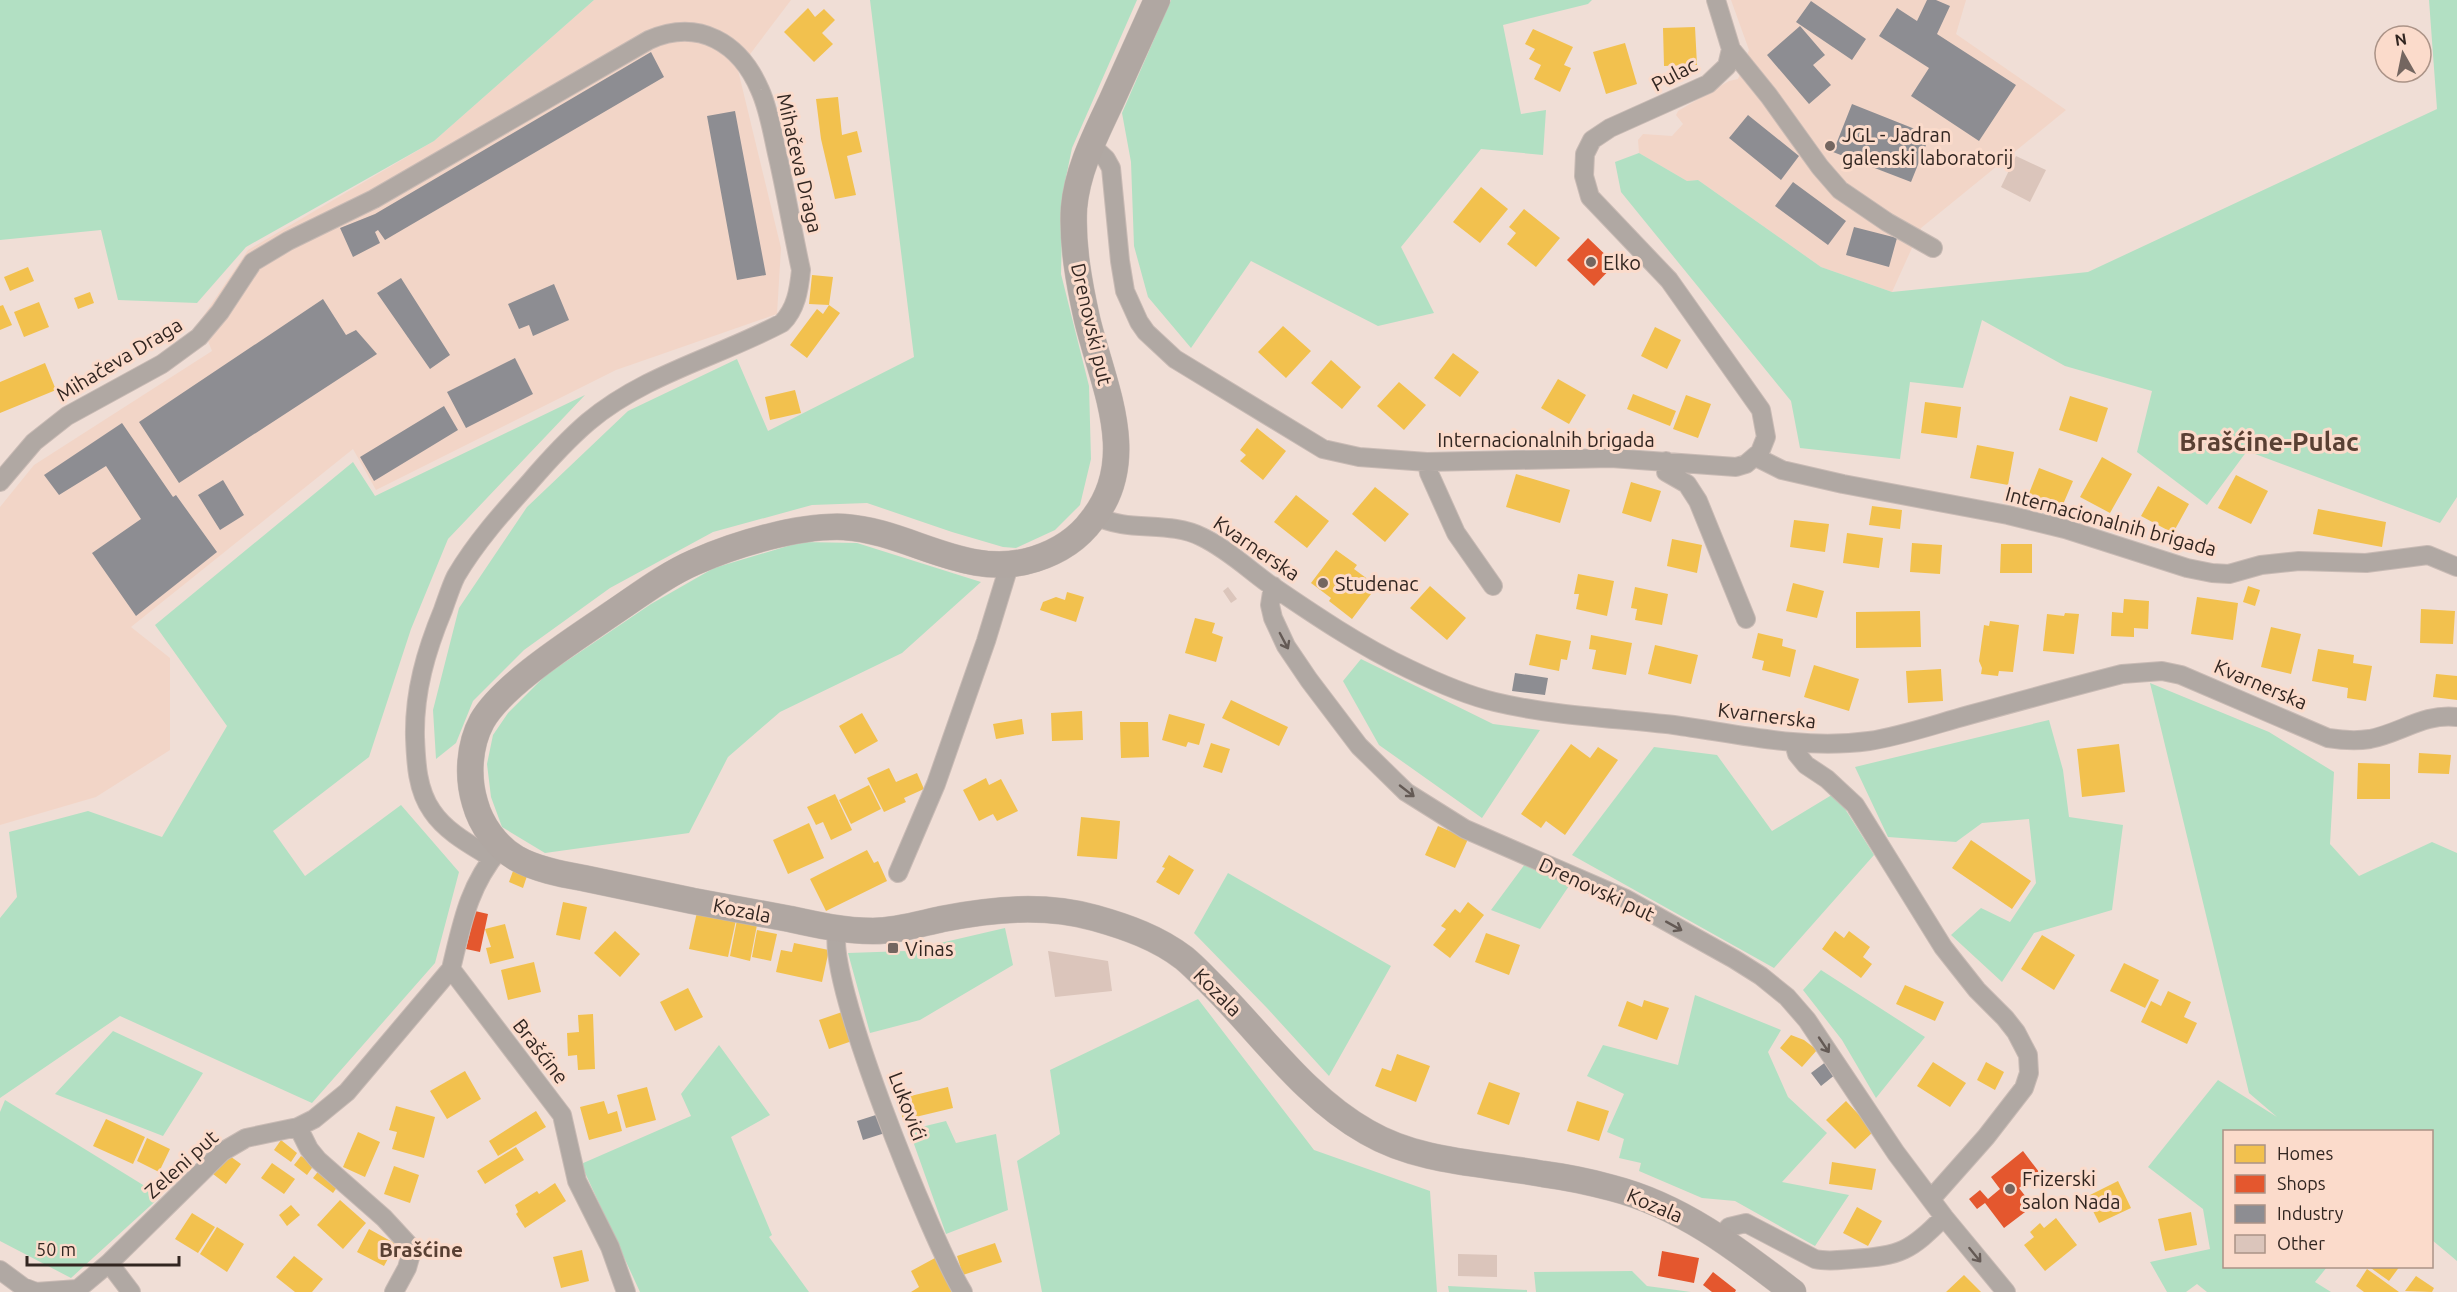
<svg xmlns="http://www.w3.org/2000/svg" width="2457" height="1292" viewBox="0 0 2457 1292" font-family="Ubuntu,sans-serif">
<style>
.built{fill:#f2d5c7}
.green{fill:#b2e0c3}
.homes{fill:#f2c14e}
.shops{fill:#e4572e}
.industry{fill:#8d8d92}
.building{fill:#dbc5bb}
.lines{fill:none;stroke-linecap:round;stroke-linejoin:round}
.street-casing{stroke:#c8bab4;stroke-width:20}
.secondary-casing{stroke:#c8bab4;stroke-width:27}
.street{stroke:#b0a8a3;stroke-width:18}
.secondary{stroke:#b0a7a2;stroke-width:26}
.oneway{stroke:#645a55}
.poi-dot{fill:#746660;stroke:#fbdbcb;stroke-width:2}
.labels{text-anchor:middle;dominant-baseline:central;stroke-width:6;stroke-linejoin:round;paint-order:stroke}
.street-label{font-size:20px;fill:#322621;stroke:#fbdbcb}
.poi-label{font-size:20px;fill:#322621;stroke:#fbdbcb;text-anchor:start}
.neighbourhood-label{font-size:21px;font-weight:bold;fill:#594033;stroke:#fbdbcb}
.district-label{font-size:26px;font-weight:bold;fill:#594033;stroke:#fbdbcb}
</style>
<rect width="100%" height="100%" fill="#f0ded6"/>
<path class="built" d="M594 0H791L738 70 781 248 777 314 616 370 376 490 353 449 131 627 170 658V750L96 797 0 825V507L34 465 212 351 200 321 248 250 434 141Z
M1731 0H1966L1956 34 2066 110 1921 228 1892 292 1821 267 1698 180 1687 181 1639 153 1638 140 1643 134 1672 136 1683 124 1676 115 1678 111 1729 81 1738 79 1749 50Z"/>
<path class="green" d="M0 0H594L434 141 246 247 197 303 118 300 101 230 0 240Z
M870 0H1137L1072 148 1063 192 1061 274 1089 386 1091 459 1080 505 1055 530 1016 548 1003 547 952 532 867 503 812 505 713 532 610 588 524 650 473 701 456 743 436 759 433 710 459 608 527 507 628 411 737 359 768 431 914 357Z
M1171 0H1592L1588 4 1503 25 1521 114 1546 110 1543 155 1481 149 1401 247 1434 313 1378 326 1251 261 1191 348 1148 297 1134 246 1131 162 1122 113Z
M2429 0H2457V497L2440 523 2247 451 2207 505 2137 452 2152 391 2065 366 1982 320 1963 388 1910 382 1900 459 1800 448 1791 401 1621 192 1615 162 1639 153 1687 181 1698 180 1821 267 1892 292 2088 272 2437 109Z
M585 395 448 539 411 629 369 757 273 831 305 876 401 805 459 872 435 963 312 1103 120 1016 0 1098V918L17 897 9 832 88 811 162 837 227 726 155 625 353 462 375 496Z
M801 542 857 543 981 582 902 653 780 712 728 757 689 833 545 853 502 827 491 797 487 764 493 735 508 713 546 675 651 604 714 568Z
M1361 659 1493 724 1540 730 1482 818 1379 745 1343 681Z
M2150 683 2269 732 2334 772 2330 844 2359 876 2432 842 2457 853V1261L2432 1240V1132H2224V1266L2327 1267 2315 1282 2331 1292H2207L2197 1284 2186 1292H2167L2150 1262 2210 1249 2203 1209 2148 1167 2218 1080 2277 1117 2249 1093Z
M2049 720 2063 770 2069 817 2123 825 2112 910 2034 933 2002 982 1951 935 1981 908 2010 922 2036 883 2029 819 1982 823 1956 842 1888 837 1855 767Z
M1654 747 1717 755 1772 831 1835 793 1874 855 1774 968 1572 855Z
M1525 864 1571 883 1540 929 1491 910Z
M1228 873 1391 966 1329 1076 1267 1008 1194 933Z
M1005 928 1013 965 920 1020 870 1033 848 953 906 951Z
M1821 970 1925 1037 1876 1098 1842 1040 1803 990Z
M1695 995 1781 1030 1768 1052 1788 1097 1827 1133 1782 1182 1849 1195 1815 1246 1735 1201 1702 1198 1639 1171 1641 1163 1619 1158 1624 1139 1607 1132 1624 1094 1587 1076 1603 1045 1678 1065Z
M1198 999 1314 1150 1430 1191 1437 1292H1042L1017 1161 1060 1134 1050 1070Z
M113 1031 203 1073 163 1136 55 1094Z
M719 1045 770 1115 731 1137 772 1235 769 1237 809 1292H640L581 1164 691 1116 681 1094Z
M5 1100 161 1196 71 1278 0 1241V1112Z
M946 1121 956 1143 996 1134 1008 1210 946 1234 909 1130Z
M1632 1271 1647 1286 1691 1292H1536L1534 1272Z
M1448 1286 1527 1290V1292H1449Z"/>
<path class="homes" d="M808 8 815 17 824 9 835 20 822 33 833 44 814 62 784 32Z
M1695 27 1697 65 1664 66 1663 28Z
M1533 29 1573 47 1564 65 1571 68 1560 92 1534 79 1541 65 1529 59 1535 49 1525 44Z
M1625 43 1637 84 1606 94 1593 52Z
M838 97 842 135 857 131 862 152 847 156 856 195 835 199 821 139 816 99Z
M1481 187 1508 209 1480 243 1453 222Z
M1524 209 1560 238 1536 267 1507 244 1516 233 1509 227Z
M28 267 34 281 10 291 4 277Z
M812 275 833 277 829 305 809 304Z
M90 292 94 303 78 309 74 298Z
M39 302 49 327 24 337 14 312Z
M3 305 12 325 0 330V306Z
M829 305 840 313 807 358 790 345 817 309 823 314Z
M1283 326 1311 351 1286 378 1258 352Z
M1655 327 1681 340 1667 369 1641 356Z
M1453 353 1479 372 1460 397 1434 378Z
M1331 360 1361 387 1342 409 1311 383Z
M45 363 56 390 0 413V382Z
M1558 379 1586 395 1569 424 1541 408Z
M1399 382 1426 405 1404 430 1377 406Z
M795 390 801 413 770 420 765 397Z
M1633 394 1676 411 1670 426 1627 409Z
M1686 395 1711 404 1698 438 1673 429Z
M2070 396 2108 408 2097 442 2059 430Z
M1925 402 1961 407 1957 438 1921 433Z
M1257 428 1286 451 1263 480 1240 461 1246 455 1240 450Z
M1977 445 2014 452 2008 485 1970 478Z
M2102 457 2132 474 2110 513 2080 497Z
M2039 468 2073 481 2061 509 2028 496Z
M1516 474 1570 490 1560 523 1506 507Z
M2236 475 2268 491 2251 524 2218 508Z
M1631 482 1661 491 1651 522 1622 513Z
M2158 486 2189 504 2173 533 2141 516Z
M1375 487 1409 514 1385 542 1352 514Z
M1296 495 1329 521 1307 548 1274 522Z
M1872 506 1902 510 1900 529 1869 525Z
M2318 509 2386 522 2382 547 2313 534Z
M1794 520 1829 524 1825 552 1790 547Z
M1847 533 1883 538 1879 568 1843 563Z
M1672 539 1702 545 1697 573 1667 566Z
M1912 543 1942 545 1940 574 1910 572Z
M2001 544H2032V573H2000Z
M1336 550 1357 565 1354 569 1377 586 1352 619 1329 601 1331 598 1311 583Z
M1578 574 1614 581 1607 616 1576 609 1579 594H1574Z
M1793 583 1824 591 1817 618 1786 611Z
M1430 586 1466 618 1447 640 1410 608Z
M2248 586 2260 590 2255 606 2243 602Z
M1635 587 1668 594 1662 625 1635 620 1637 609 1631 608Z
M1067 592 1084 597 1076 622 1040 610 1043 602 1056 597 1065 600Z
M2197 597 2238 603 2233 640 2191 634Z
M2124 599 2149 601 2148 629 2134 628V637L2111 636 2112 612 2123 613Z
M2421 609 2455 611 2453 644 2420 643Z
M1920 611 1921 647 1856 648V612Z
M2065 613 2079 614 2074 654 2043 651 2047 614 2064 616Z
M1195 618 1215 623 1212 633 1223 637 1216 662 1185 653Z
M1990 621 2019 625 2013 672 1999 671 1998 676 1981 674 1982 668 1979 661 1984 625 1989 626Z
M2271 627 2301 634 2291 674 2261 667Z
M1758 633 1783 639 1782 646 1796 650 1790 677 1762 670 1764 661 1752 658Z
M1536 634 1571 641 1567 660 1561 659 1559 671 1529 665Z
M1591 635 1632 643 1626 675 1592 669 1596 650 1589 649Z
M1655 645 1698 655 1691 684 1648 674Z
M2318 649 2354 655 2353 663 2372 666 2366 701 2347 698 2348 688 2312 681Z
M1814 665 1859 679 1849 711 1804 697Z
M1941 669 1943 701 1908 703 1906 671Z
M2436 674 2457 676V700L2433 697Z
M1231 700 1288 727 1279 746 1222 718Z
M1082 711 1083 740 1052 741 1051 713Z
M862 713 878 741 855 754 839 726Z
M1169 714 1205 724 1199 745 1188 742 1186 747 1162 740Z
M1022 719 1024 734 996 739 993 724Z
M1120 722H1148L1149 757 1121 758Z
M1211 743 1230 749 1222 773 1203 767Z
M1571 744 1590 758 1598 747 1618 760 1565 835 1546 821 1541 828 1521 814Z
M2119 744 2125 792 2082 797 2077 749Z
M2419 753 2451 755 2449 774 2418 773Z
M2358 763 2390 764V799H2357Z
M889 768 896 782 917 773 924 789 904 798 906 802 884 812 867 778Z
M986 778 989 785 1001 779 1018 811 997 821 993 814 979 821 963 790Z
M869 785 881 809 851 824 839 800Z
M835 794 852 830 831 840 823 822 816 825 807 807Z
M1081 817 1120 821 1117 859 1077 856Z
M809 823 824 858 788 874 773 840Z
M1438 826 1468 839 1455 868 1425 855Z
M1971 840 2031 881 2012 909 1952 868Z
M867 850 874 863 878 861 887 881 826 911 810 879Z
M1169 855 1194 870 1179 895 1156 882 1165 868 1162 867Z
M513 871 527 876 523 888 509 882Z
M563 902 587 907 580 940 556 935Z
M1468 902 1484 915 1450 958 1433 945 1446 929 1441 926 1455 909 1460 913Z
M697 912 736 920 728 957 689 949Z
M737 920 757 925 750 961 730 956Z
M505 924 514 958 490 964 486 948 491 947 485 929Z
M757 930 777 934 771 961 752 957Z
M615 931 640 954 620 977 594 953Z
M1835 931 1844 938 1849 931 1870 947 1863 957 1872 964 1861 978 1822 949Z
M1486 933 1520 945 1509 975 1475 962Z
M2042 935 2075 955 2054 990 2021 969Z
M794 943 829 950 822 982 776 972 781 950 792 952Z
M534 962 541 992 508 1000 501 970Z
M2124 963 2159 980 2145 1008 2110 991Z
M1905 985 1944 1002 1935 1021 1896 1004Z
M688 988 703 1017 675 1031 660 1002Z
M2168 991 2191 1002 2184 1017 2197 1023 2187 1044 2141 1022 2151 1001 2161 1006Z
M1644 1000 1669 1008 1657 1040 1618 1026 1627 1001 1642 1007Z
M845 1011 855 1040 829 1049 819 1020Z
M593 1014 595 1069 578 1070 577 1055 568 1056 567 1033 579 1032 578 1015Z
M1791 1035 1804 1040 1817 1050 1802 1067 1780 1048Z
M1397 1054 1430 1066 1416 1102 1375 1086 1382 1068 1391 1071Z
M1933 1062 1966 1083 1950 1107 1917 1086Z
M1986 1062 2004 1072 1995 1090 1977 1080Z
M465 1071 481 1099 447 1119 430 1091Z
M1489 1082 1520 1093 1509 1125 1477 1114Z
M647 1087 656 1120 626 1128 617 1095Z
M948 1087 953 1108 903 1120 898 1099Z
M604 1101 608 1114 617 1111 622 1131 589 1140 580 1107Z
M1577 1101 1609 1111 1599 1141 1567 1131Z
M1846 1101 1874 1131 1855 1149 1826 1120Z
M396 1106 435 1117 424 1158 392 1149 397 1132 389 1130Z
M536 1111 546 1127 498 1156 489 1141Z
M106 1119 145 1137 133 1164 93 1146Z
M358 1132 380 1142 365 1177 343 1167Z
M147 1138 170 1149 159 1172 137 1161Z
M281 1140 297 1153 291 1162 274 1150Z
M516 1147 524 1160 485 1184 477 1171Z
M227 1154 241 1164 226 1184 213 1174Z
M301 1156 314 1165 307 1175 294 1165Z
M1832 1162 1876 1169 1872 1190 1829 1184Z
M272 1163 295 1179 284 1194 261 1178Z
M394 1166 419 1175 410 1203 384 1194Z
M320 1169 340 1183 333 1193 313 1178Z
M2118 1181 2131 1208 2099 1223 2086 1197Z
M555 1183 566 1201 525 1228 516 1214 518 1212 515 1205 537 1191 539 1194Z
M340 1200 366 1223 343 1249 317 1225Z
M291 1205 300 1215 287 1226 279 1215Z
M1857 1207 1882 1221 1868 1246 1843 1233Z
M2191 1212 2197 1245 2165 1251 2158 1219Z
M192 1213 215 1227 198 1253 175 1239Z
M2056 1218 2077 1245 2045 1271 2024 1245 2034 1237 2030 1232 2040 1223 2044 1228Z
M217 1227 244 1244 227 1272 200 1254Z
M369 1229 396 1244 384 1266 357 1252Z
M995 1243 1002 1262 963 1275 957 1256Z
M582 1250 589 1281 561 1288 553 1257Z
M294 1256 323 1279 312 1292H295L276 1277Z
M935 1258 953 1292H911L919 1287 911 1271Z
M2368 1266H2400L2389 1281Z
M2367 1269 2399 1292H2364L2356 1286Z
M1964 1275 1981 1292H1946Z
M2416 1276 2434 1288 2432 1292 2405 1291Z"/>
<path class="shops" d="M1588 238 1615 264 1594 286 1567 260Z
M475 911 488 914 480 952 466 949Z
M2023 1151 2039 1172 2019 1188 2033 1206 2004 1228 1985 1203 1977 1209 1969 1199 1980 1190 1988 1199 2000 1189 1991 1177Z
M1662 1251 1699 1258 1694 1283 1658 1276Z
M1713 1272 1736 1290 1735 1292H1712L1703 1285Z"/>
<path class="industry" d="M1927 0H1936L1950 6 1937 34 2016 85 1979 141 1911 96 1929 68 1879 36 1897 8 1917 21Z
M1811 1 1866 39 1852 60 1796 22Z
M1800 26 1825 55 1813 65 1831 85 1809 104 1767 55Z
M651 52 664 77 385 240 378 230 375 232 380 243 353 257 340 228 375 214Z
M1852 104 1930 135 1911 182 1833 152Z
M735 111 766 275 737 280 707 116Z
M1748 115 1799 156 1781 180 1729 138Z
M1793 182 1846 221 1828 245 1775 206Z
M1854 227 1897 238 1889 267 1846 255Z
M401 278 450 355 430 369 377 293Z
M554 284 569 320 533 336 529 325 519 329 508 304Z
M323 299 346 335 356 330 377 354 179 483 139 422Z
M515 358 533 394 466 428 447 392Z
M444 406 458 430 374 481 360 457Z
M122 423 173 497 176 495 217 552 136 616 92 553 141 519 106 466 59 495 44 475Z
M223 480 244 515 220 530 198 495Z
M1515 673 1548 678 1545 695 1512 691Z
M1827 1061 1836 1074 1821 1086 1811 1073Z
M879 1114 885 1133 863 1140 857 1121Z"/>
<path class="building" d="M2016 156 2046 170 2030 202 2001 187Z
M1228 587 1237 599 1231 603 1223 591Z
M1048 951 1108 961 1112 991 1055 997Z
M1458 1254 1497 1255V1277L1458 1276Z"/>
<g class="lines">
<g class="street-casing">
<path id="street" d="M1731 49 1769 96 1820 167 1840 190 1887 222 1933 248
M1091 145 1106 159 1111 168 1120 261 1125 291 1139 322 1146 332 1175 359 1323 449 1359 457 1427 462 1611 458 1736 467 1746 464 1760 452 1766 437 1761 410 1669 280 1590 197 1584 176 1585 154 1592 140 1610 128 1708 84 1727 66 1731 49 1716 0
M1756 457 1782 470 1843 484 2008 515 2065 529 2187 568 2212 573 2229 574 2261 565 2299 561 2366 563 2428 555 2457 567
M1666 461V472L1687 484 1698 501 1746 619
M1427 462 1429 473 1456 533 1493 586
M0 482 34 442 67 416 162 364 199 337 220 312 253 262 288 241 374 199 649 40C699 18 740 43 760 90 770 112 773 138 779 162 787 198 793 234 801 270 799 290 796 309 782 323 718 357 645 374 588 422 567 440 547 462 529 483 502 513 476 542 456 576 451 586 447 599 443 610 426 651 414 692 415 737 416 762 417 790 432 811 446 832 471 845 492 858
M1096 516C1129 533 1168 520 1202 537 1227 549 1247 568 1269 584 1313 614 1360 646 1409 669 1436 682 1465 695 1495 702 1553 716 1615 718 1674 725 1739 734 1802 750 1869 741 1902 736 1936 724 1969 715 2020 701 2071 687 2122 674L2162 671 2181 675 2328 738C2341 740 2357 741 2370 739 2401 733 2424 713 2457 717
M1273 586 1270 605 1273 618 1286 646 1309 680 1359 746 1406 792 1465 829 1626 899 1734 959 1761 976 1787 997 1807 1020 1896 1153 1944 1217 2006 1292
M1794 743 1797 754 1806 765 1827 779 1855 805 1943 947 1977 990 2005 1018 2016 1032 2028 1055 2029 1073 2024 1088 1986 1137 1931 1199
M499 850C468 887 462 924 451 969L562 1115 577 1181 610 1247 626 1292
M898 873 936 784 986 641 1009 566
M838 929C821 970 934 1246 963 1292
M298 1127 309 1149 318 1160 384 1218 408 1244 411 1254 407 1268 394 1292
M1721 1238 1729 1227 1746 1223 1815 1259C1827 1262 1840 1260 1853 1259 1901 1256 1910 1251 1944 1217
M109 1263 131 1292
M0 1270 23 1287 36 1292 78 1289 109 1263 222 1152 246 1138 298 1127 314 1119 347 1092 451 969"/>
</g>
<g class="secondary-casing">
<path id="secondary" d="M1157 0C1142 34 1126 68 1111 102 1095 136 1077 171 1074 208 1072 245 1079 283 1087 319 1103 386 1141 459 1092 520 1078 539 1057 552 1035 559 967 581 910 531 844 527 799 525 736 544 695 562 665 575 638 596 611 614 575 639 503 684 482 721 469 745 467 777 475 803 481 825 496 846 516 858 535 869 561 874 583 878 620 886 656 893 693 901 725 907 757 913 790 919 817 925 845 931 873 931 897 931 919 924 942 919 994 909 1044 904 1095 918 1127 927 1158 938 1184 958 1195 967 1205 978 1214 987 1263 1036 1306 1098 1367 1132 1420 1163 1484 1163 1543 1174 1566 1177 1590 1182 1612 1188 1682 1206 1737 1249 1793 1292"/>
</g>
<use href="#street" class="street"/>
<use href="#secondary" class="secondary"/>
</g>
<defs><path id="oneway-shaft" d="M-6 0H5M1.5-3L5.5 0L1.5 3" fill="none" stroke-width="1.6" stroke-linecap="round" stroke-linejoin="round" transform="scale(1.5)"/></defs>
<g class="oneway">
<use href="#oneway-shaft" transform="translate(1284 641) rotate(62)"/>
<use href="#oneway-shaft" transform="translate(1407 791) rotate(38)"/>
<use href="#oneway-shaft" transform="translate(1674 926) rotate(29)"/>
<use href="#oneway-shaft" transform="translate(1824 1045) rotate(56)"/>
<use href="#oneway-shaft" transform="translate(1975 1255) rotate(51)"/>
</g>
<g class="poi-dot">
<circle cx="1830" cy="146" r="6"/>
<circle cx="1591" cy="262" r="6"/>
<circle cx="1323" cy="583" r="6"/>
<rect x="887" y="942" width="12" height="12" rx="3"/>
<circle cx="2010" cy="1189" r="6"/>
</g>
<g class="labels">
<g class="street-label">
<text transform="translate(1674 74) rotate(-28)">Pulac</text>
<text transform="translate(800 163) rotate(77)">Mihačeva Draga</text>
<text transform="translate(1092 324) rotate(77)">Drenovski put</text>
<text transform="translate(119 359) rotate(-31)">Mihačeva Draga</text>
<text x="1546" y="439">Internacionalnih brigada</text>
<text transform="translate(2111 521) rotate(15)">Internacionalnih brigada</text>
<text transform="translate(1257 548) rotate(34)">Kvarnerska</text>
<text transform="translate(2261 684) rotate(23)">Kvarnerska</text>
<text transform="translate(1767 715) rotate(7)">Kvarnerska</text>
<text transform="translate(1597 889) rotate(25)">Drenovski put</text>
<text transform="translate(742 910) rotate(11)">Kozala</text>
<text transform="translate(1218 992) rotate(45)">Kozala</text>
<text transform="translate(541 1051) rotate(52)">Brašćine</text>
<text transform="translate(908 1106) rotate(69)">Lukovići</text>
<text transform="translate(181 1164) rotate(-42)">Zeleni put</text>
<text transform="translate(1655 1205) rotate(23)">Kozala</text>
</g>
<g class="poi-label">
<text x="1842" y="134">JGL - Jadran<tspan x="1842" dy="23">galenski laboratorij</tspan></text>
<text x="1603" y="262">Elko</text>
<text x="1335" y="583">Studenac</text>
<text x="905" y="948">Vinas</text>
<text x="2022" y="1178">Frizerski<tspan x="2022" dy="23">salon Nada</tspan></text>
</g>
<g class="neighbourhood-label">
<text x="421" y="1249">Brašćine</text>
</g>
<g class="district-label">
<text x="2269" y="441">Brašćine-Pulac</text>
</g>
</g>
<rect x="2223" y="1130" width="210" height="138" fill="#fbdbcb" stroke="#ab9387" stroke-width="1.5"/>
<rect x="2235" y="1145" width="30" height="18" fill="#f2c14e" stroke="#ab9387" stroke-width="1.5"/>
<text x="2277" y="1160" font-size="18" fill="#322621">Homes</text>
<rect x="2235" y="1175" width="30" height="18" fill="#e4572e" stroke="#ab9387" stroke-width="1.5"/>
<text x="2277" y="1190" font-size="18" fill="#322621">Shops</text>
<rect x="2235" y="1205" width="30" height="18" fill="#8d8d92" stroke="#ab9387" stroke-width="1.5"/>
<text x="2277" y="1220" font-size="18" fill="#322621">Industry</text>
<rect x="2235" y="1235" width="30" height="18" fill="#dbc5bb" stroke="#ab9387" stroke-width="1.5"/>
<text x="2277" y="1250" font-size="18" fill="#322621">Other</text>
<g transform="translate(2403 54) rotate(351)"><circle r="28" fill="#fbdbcb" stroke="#ab9387" stroke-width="1.5"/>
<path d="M0-4.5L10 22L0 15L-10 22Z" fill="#746660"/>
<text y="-9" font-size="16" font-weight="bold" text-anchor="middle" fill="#322621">N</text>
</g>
<path d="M27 1256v9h152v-9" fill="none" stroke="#322621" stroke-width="3"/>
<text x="36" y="1256" font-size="18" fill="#322621" stroke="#fbdbcb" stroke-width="4.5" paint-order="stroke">50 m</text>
</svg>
